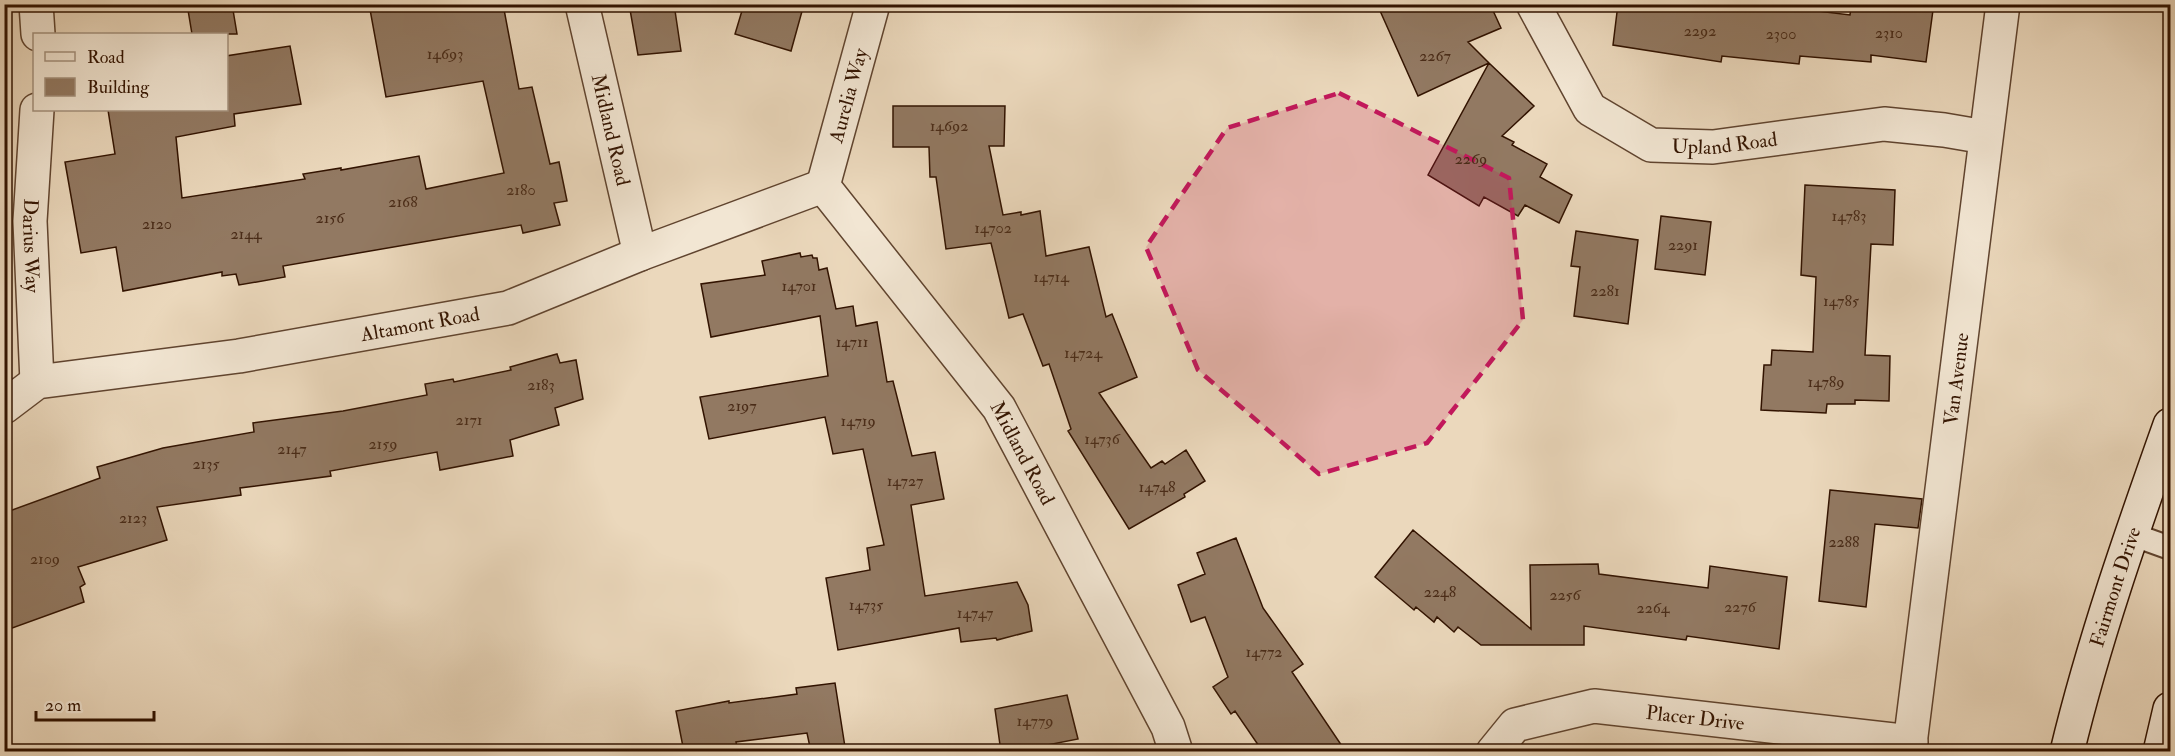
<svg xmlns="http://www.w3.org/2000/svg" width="2175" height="756" viewBox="0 0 2175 756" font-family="'IM FELL Double Pica',serif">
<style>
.building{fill:#927962;stroke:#321300;stroke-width:1.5}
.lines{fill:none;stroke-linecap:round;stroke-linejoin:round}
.service-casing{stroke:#60442f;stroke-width:26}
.minor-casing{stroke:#60442f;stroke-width:36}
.secondary-casing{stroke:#321300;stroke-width:36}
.service{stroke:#f2e6d3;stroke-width:22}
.minor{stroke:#f2e6d3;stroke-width:33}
.secondary{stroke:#f2e6d3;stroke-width:33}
.marked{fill:#c2185b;fill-opacity:0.2;stroke:#c2185b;stroke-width:4.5;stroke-dasharray:12 8;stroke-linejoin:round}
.labels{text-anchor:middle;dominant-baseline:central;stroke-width:5;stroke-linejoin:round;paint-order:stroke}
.number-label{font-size:16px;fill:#4a2c18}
.street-label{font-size:20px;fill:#321300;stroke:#f2e6d3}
</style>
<rect width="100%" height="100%" fill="#ebd8bc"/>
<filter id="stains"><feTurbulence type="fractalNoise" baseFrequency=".00333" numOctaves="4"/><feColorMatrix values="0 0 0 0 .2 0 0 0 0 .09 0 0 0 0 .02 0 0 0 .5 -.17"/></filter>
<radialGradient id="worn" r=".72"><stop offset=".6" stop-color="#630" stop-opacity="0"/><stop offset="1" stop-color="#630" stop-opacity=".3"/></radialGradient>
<path class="building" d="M187 4H232L237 34H192Z
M369 4H503L519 89 532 87 550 164 559 162 567 201 554 203 560 225 523 233 521 225 283 266 285 277 239 285 236 274 222 276V272L123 291 116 247 81 253 65 162 115 154 108 110H226V56L290 46 301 104 234 114 235 126 176 137 182 198 305 179 303 174 341 168V170L419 156 426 189 504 173 483 81 386 97Z
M629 4H674L681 51 638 55Z
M744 4H804L791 51 735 34Z
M1377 4H1490L1501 28 1468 42 1489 63 1418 96Z
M1618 4H1759L1850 15 1851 7 1870 9V4L1933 10 1926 62 1871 55V62L1800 56 1799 64 1722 56 1721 62 1613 45Z
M1489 63 1534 106 1502 136 1514 142 1512 145 1547 164 1540 177 1572 195 1559 223 1525 205 1518 216 1484 197 1479 206 1428 175Z
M893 106H1005L1004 146H989L1003 215 1021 212V215L1040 211 1046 256 1089 247 1106 317 1112 314 1137 377 1099 393 1151 468 1162 461 1165 464 1186 450 1205 481 1184 494 1185 497 1129 529 1068 431 1071 429 1049 364 1043 366 1023 314 1009 318 991 243 946 249 936 177H930L929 147H893Z
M1805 185 1895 190 1893 245 1871 244 1865 355 1890 356 1889 401 1855 400V404H1827L1826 413 1761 410 1764 365H1771L1772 350 1813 352 1816 277 1801 275Z
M1661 216 1711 222 1705 275 1655 269Z
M1576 231 1638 240 1628 324 1574 316 1580 267 1571 266Z
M800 253 801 257 812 255 813 258H817L819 270 827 268 836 309 853 306 856 326 877 322 887 382 893 381 912 456 935 452 944 499 911 505 925 596 1017 582 1028 605 1032 631 997 640 996 638 961 642 959 628 838 650 826 578 870 570 867 548 884 545 863 449 833 454 825 417 709 439 700 397 828 376 820 316 711 337 701 284 765 275 762 261Z
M557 354 560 363 576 360 583 399 555 408 559 425 510 440 513 456 440 470 437 452 330 471 331 476 240 488 241 495 157 507 167 540 78 567 85 584 80 587 84 602 4 631V513L100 478 97 467 163 448 254 432 253 423 343 411 427 395 425 384 453 379 454 382 511 370 510 367Z
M1830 490 1922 499 1918 528 1875 524 1866 607 1819 601Z
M1413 530 1531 629 1530 565 1598 564 1599 574 1708 588 1710 566 1787 577 1779 649 1687 636 1686 640 1584 626V645H1481L1458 627 1454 632 1437 617 1434 622 1416 607 1414 610 1375 577Z
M1236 538 1263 608 1303 664 1292 672 1346 752H1263L1235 711 1231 714 1213 687 1228 677 1205 617 1191 622 1178 585 1205 574 1197 553Z
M835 683 845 747 811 752 807 733 736 742 738 752H684L676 711 729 701V703L797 694 796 688Z
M1067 695 1078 739 1037 747 1038 752H1001L995 709Z"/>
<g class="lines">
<g class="service-casing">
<path id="service" d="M2131 534 2170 548"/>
</g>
<g class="minor-casing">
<g id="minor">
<path d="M36 4 38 34"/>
<path id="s1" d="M582 4 640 254"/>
<path id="s2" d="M1533 4 1590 109 1651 145 1713 147 1884 124 1944 130 1985 137"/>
<path id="s3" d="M37 110 30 221 37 382"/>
<path id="s4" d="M823 186 999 408 1168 727 1176 752"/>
<path id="s5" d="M823 186 873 4"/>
<path id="s6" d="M4 407 37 382 239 356 508 308 640 254 823 186"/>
<path id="s7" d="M1493 752 1515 725 1594 706 1911 742"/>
<path id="s8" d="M1909 752 2003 4"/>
</g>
</g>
<g class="secondary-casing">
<g id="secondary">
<path id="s9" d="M2067 752C2094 640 2132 532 2170 425"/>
<path d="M2160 752 2170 709"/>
</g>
</g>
<use href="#service" class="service"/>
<use href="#minor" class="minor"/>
<use href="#secondary" class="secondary"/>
</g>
<path class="marked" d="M1339 93 1509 178 1523 320 1427 443 1319 474 1198 370 1146 247 1227 128Z"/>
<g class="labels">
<g class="number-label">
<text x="1700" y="31">2292</text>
<text x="1889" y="33">2310</text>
<text x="1781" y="34">2300</text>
<text x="445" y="54">14693</text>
<text x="1435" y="56">2267</text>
<text x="949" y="126">14692</text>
<text x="1471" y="159">2269</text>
<text x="521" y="190">2180</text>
<text x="403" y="202">2168</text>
<text x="1849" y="216">14783</text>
<text x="330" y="218">2156</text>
<text x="157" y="224">2120</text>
<text x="993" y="228">14702</text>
<text x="246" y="234">2144</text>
<text x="1683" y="245">2291</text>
<text x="1051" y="277">14714</text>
<text x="799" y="286">14701</text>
<text x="1605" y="291">2281</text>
<text x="1841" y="301">14785</text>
<text x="852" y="342">14711</text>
<text x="1083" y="353">14724</text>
<text x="1826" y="382">14789</text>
<text x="541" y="385">2183</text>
<text x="742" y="406">2197</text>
<text x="469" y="420">2171</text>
<text x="858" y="421">14719</text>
<text x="1102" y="439">14736</text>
<text x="383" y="444">2159</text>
<text x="292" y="449">2147</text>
<text x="206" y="464">2135</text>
<text x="905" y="481">14727</text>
<text x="1157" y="487">14748</text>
<text x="133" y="518">2123</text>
<text x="1844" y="542">2288</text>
<text x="45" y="559">2109</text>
<text x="1440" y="592">2248</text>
<text x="1565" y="595">2256</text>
<text x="866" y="605">14735</text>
<text x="1740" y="607">2276</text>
<text x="1653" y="608">2264</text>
<text x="975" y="613">14747</text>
<text x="1264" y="652">14772</text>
<text x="1035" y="721">14779</text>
</g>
<g class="street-label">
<text stroke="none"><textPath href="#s5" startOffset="94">Aurelia Way</textPath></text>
<text stroke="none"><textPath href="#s1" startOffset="129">Midland Road</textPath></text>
<text stroke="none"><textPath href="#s2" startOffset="264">Upland Road</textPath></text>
<text stroke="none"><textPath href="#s3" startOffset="136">Darius Way</textPath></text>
<text stroke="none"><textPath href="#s6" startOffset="429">Altamont Road</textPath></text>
<text stroke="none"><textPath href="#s8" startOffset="376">Van Avenue</textPath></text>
<text stroke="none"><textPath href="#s4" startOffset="334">Midland Road</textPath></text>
<text stroke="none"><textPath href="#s9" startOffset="172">Fairmont Drive</textPath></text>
<text stroke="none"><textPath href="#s7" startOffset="218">Placer Drive</textPath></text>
</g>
</g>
<rect width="2175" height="756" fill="none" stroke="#ebd8bc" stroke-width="24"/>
<rect x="6" y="6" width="2163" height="744" fill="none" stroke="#321300" stroke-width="3"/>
<rect x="12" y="12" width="2151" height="732" fill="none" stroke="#321300" stroke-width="1.5"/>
<rect x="33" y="33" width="195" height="78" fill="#f2e6d3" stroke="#a5927f" stroke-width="1.5"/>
<rect x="45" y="52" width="30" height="9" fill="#f2e6d3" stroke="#a5927f" stroke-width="1.5"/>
<text x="87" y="63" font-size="18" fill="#321300">Road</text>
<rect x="45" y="78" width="30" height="18" fill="#927962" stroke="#a5927f" stroke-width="1.5"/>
<text x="87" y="93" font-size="18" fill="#321300">Building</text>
<path d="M36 711v9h118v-9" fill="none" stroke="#321300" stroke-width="3"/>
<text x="45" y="711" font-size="18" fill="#321300" stroke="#f2e6d3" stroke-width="4.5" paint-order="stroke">20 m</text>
<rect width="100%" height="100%" filter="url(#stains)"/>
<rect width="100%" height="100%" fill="url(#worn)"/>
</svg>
